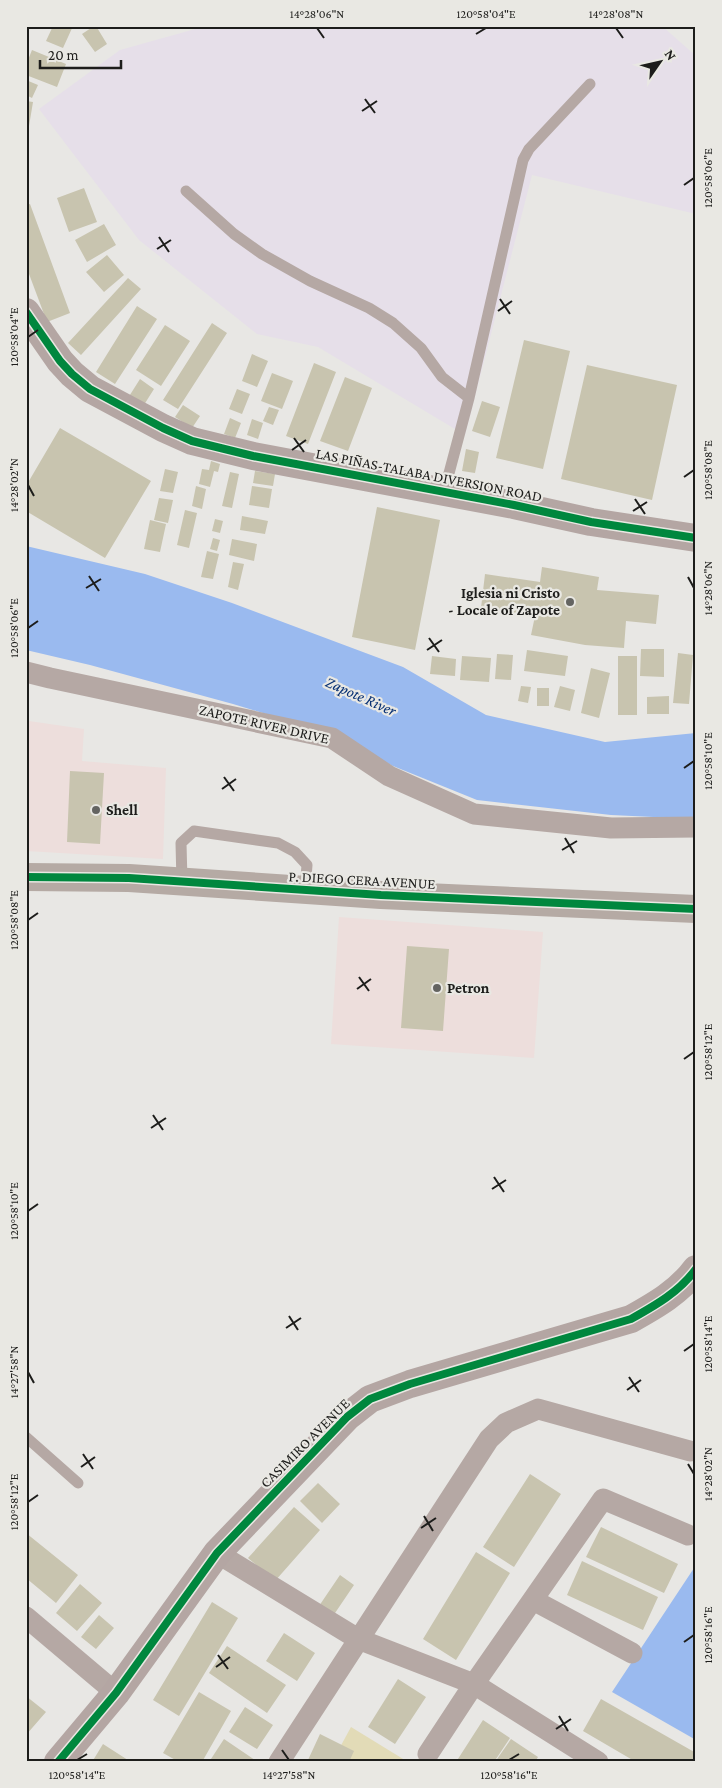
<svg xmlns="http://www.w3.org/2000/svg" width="722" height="1788" viewBox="0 0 722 1788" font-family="'Crimson Pro',serif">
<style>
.commercial{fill:#eddedc}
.industrial{fill:#e6dfe9}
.green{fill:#e2dbb7}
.water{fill:#9abaef}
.building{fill:#c8c4af}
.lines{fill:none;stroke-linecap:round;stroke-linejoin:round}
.lane{stroke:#b5a8a4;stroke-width:11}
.street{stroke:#b5a8a4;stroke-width:21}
.secondary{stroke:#b4a6a3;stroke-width:28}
.primary{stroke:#b5aaa4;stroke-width:28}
.cycleway-casing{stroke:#e9e8e3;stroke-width:11}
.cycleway{stroke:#00873e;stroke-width:8}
.ticks{fill:none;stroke:#1d1d1b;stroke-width:2}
.poi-dot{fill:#646461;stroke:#e9e8e3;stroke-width:2}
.labels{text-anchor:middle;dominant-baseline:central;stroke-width:4.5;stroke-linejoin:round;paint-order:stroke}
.street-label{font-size:15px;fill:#1d1d1b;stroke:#e9e8e3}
.poi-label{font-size:15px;font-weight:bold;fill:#1d1d1b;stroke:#e9e8e3;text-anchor:start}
.water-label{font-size:16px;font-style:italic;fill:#073073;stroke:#e9e8e3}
.neatline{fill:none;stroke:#1d1d1b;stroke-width:2}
.ticks-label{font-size:12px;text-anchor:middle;fill:#1d1d1b}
</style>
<rect width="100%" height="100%" fill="#e8e7e4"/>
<path class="commercial" d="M29 721 84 729 82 761 166 768 163 859 26 851V725Z
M339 917 543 932 534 1058 331 1044Z"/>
<path class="industrial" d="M206 26H662L696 56V214L532 175 465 435 318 347 257 334 139 240 39 109 120 50Z"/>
<path class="green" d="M351 1727 408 1762H332Z"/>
<path class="water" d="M26 546 145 574 232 603 403 667 486 715 605 742 696 733V819L611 815 477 800 393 766 332 734 233 704 90 665 26 650Z
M696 1565V1740L612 1692Z"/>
<path class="building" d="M53 26H73L63 48 46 41Z
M94 26H96L107 44 95 52 82 34Z
M32 50 66 64 57 87 26 75V65Z
M26 80 38 85 32 98 26 95Z
M26 101 33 102 28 132 26 131Z
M84 188 97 222 69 232 57 198Z
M30 204 70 313 47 322 26 266V205Z
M104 224 116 245 87 262 75 240Z
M107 255 124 275 104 292 86 272Z
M128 278 141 289 81 355 68 343Z
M137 306 157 319 115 384 96 372Z
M212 323 227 333 178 409 163 400Z
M165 325 190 341 161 386 136 370Z
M524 340 570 351 543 469 496 458Z
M252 354 268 361 257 387 242 381Z
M314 363 336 372 308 444 286 436Z
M587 365 677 385 652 500 561 479Z
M272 373 293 381 282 409 261 401Z
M345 377 372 388 348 451 320 441Z
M140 379 154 389 142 408 128 398Z
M237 389 250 394 242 414 229 409Z
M482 401 500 407 490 437 472 431Z
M183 405 200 416 192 428 175 417Z
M269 407 279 410 273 425 263 421Z
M230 418 241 423 235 438 224 434Z
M252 419 263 423 258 439 247 435Z
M60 428 151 481 105 558 26 511V486Z
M466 449 479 452 475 473 462 471Z
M211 461 220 464 218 472 214 471 210 487 199 484 202 469 209 470Z
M165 469 178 472 173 493 160 491Z
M255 471 275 474 273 486 253 483Z
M230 472 239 474 232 508 222 506Z
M196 486 206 489 202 509 192 506Z
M252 486 272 489 269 508 249 505Z
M159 498 173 500 168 523 154 520Z
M377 507 440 520 415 650 352 637Z
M185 510 197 513 189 548 177 545Z
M242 516 268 521 265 534 240 530Z
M215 519 223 521 220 533 212 531Z
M150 520 166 524 160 552 144 549Z
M213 538 220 540 217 551 210 549Z
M232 539 257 544 254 561 229 555Z
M207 551 219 554 213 579 201 577Z
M233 562 244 564 238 590 228 587Z
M542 567 599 577 597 590 659 595 656 624 626 621 624 648 585 645 531 635 535 616 481 608 485 574 540 582Z
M641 649H664V677L640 676Z
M527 650 568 656 565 676 524 671Z
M678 653 693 655 689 704 673 703Z
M497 654 513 655 511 680 495 679Z
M432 656 456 659 455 676 430 674Z
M462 656 491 658 489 682 460 680Z
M618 656H637V715H618Z
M591 668 610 673 599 718 581 713Z
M521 686 531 687 528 703 518 701Z
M560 686 575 690 570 711 554 707Z
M537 688H549V706H537Z
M669 696V714H647V697Z
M70 771 104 773 100 844 67 842Z
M407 946 449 949 443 1031 401 1028Z
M530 1474 561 1494 514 1567 483 1547Z
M318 1483 340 1504 322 1523 300 1501Z
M294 1507 320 1530 275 1581 248 1558Z
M601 1527 678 1564 664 1593 586 1557Z
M26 1533 78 1575 56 1603 26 1578Z
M476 1552 510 1573 456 1660 423 1639Z
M582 1561 658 1597 643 1630 567 1595Z
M340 1575 354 1585 333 1616 319 1606Z
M80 1584 102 1603 77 1631 56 1613Z
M212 1602 238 1618 179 1716 153 1700Z
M99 1615 114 1628 96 1649 81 1637Z
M284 1633 315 1653 297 1681 266 1661Z
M227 1646 286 1685 267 1713 209 1673Z
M398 1679 426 1697 395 1744 368 1727Z
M199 1692 231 1711 202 1762H179L163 1753Z
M26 1696 46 1712 26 1735Z
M601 1699 696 1753V1762H636L583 1731Z
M245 1707 273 1725 257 1749 229 1732Z
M483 1720 510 1738 494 1762H456Z
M320 1734 354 1751 349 1762H312L308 1760Z
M224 1739 258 1762H209Z
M511 1739 538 1757 535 1762H495Z
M103 1744 131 1762H92Z"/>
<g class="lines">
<path class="lane" d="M186 191 234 234 262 254 310 281 369 308 393 323 421 348 442 377 469 398
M444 492 469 398 523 160 529 149 590 84
M182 882 181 843 194 831 278 843 295 852 307 865 305 890
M26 1437 78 1483"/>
<path class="street" d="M26 672 50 678 332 738 389 776 474 814 611 828 696 827
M217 1553 358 1639 474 1684 598 1762
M533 1600 632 1653
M26 1617 116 1693
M428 1754 474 1684 603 1499 688 1535
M279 1762 489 1439 506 1423 538 1409 690 1451"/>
<path class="secondary" d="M26 312 60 361 72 374 90 389 163 428 192 441 253 456 514 505 591 522 696 538
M58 1762 116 1693 217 1553 347 1417 370 1399 410 1384 631 1319C656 1305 679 1292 696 1269"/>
<path class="primary" d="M26 877 129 878 381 895 696 909"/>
<g class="cycleway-casing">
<path id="cycleway" d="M26 312 60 361 72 374 90 389 163 428 192 441 253 456 514 505 591 522 696 538
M26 877 129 878 381 895 696 909
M58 1762 116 1693 217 1553 347 1417 370 1399 410 1384 631 1319C656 1305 679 1292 696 1269"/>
</g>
<use href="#cycleway" class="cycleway"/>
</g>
<path class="ticks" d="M317 28 324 38M616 28 623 38M476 34 486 28M365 99 375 113M362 111 377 101M684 185 694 178M159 237 169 252M157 249 171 240M500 299 510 314M498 311 512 301M28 337 38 330M294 438 304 452M292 450 306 440M684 477 694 470M28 485 34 496M635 499 645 514M633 511 647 502M89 576 99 591M688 577 694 588M86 588 101 579M28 628 38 621M429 638 439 652M427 650 442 640M684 768 694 761M224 777 234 791M222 789 236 779M565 838 574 853M562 850 577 841M28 920 38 913M359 977 369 991M357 989 371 979M684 1059 694 1052M153 1115 163 1130M151 1128 166 1118M494 1177 504 1192M492 1189 506 1180M28 1211 38 1204M289 1316 298 1330M286 1328 301 1318M684 1351 694 1344M28 1372 34 1383M629 1377 639 1392M627 1390 641 1380M83 1454 93 1469M688 1464 694 1474M81 1467 95 1457M28 1502 38 1495M424 1516 433 1531M421 1528 436 1518M684 1642 694 1635M218 1655 228 1669M216 1667 230 1657M559 1716 568 1731M556 1729 571 1719M282 1750 289 1760M77 1760 87 1754M509 1760 519 1754"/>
<g class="poi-dot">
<circle cx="570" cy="602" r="5"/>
<circle cx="96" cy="810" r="5"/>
<circle cx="437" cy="988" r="5"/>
</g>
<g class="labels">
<g class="street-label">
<text transform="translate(429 475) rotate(11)">LAS PIÑAS-TALABA DIVERSION ROAD</text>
<text transform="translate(264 724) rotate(13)">ZAPOTE RIVER DRIVE</text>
<text transform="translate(362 880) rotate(3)">P. DIEGO CERA AVENUE</text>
<text transform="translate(305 1443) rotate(-45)">CASIMIRO AVENUE</text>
</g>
<g class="poi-label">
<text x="560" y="593" text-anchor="end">Iglesia ni Cristo<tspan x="560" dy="17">- Locale of Zapote</tspan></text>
<text x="106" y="810">Shell</text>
<text x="447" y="988">Petron</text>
</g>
<g class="water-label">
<text transform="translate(361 696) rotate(24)">Zapote River</text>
</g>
</g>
<rect width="722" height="1788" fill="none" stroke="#e9e8e3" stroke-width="55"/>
<g transform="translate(660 62) rotate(56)" stroke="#e9e8e3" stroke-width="4" paint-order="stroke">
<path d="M0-4L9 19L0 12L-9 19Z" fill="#1d1d1b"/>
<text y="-8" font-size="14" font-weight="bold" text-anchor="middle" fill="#1d1d1b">N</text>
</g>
<path d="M40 60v8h81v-8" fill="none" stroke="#1d1d1b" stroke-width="2.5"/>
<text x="48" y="60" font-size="15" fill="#1d1d1b" stroke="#e9e8e3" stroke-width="4" paint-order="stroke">20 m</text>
<rect x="28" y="28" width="666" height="1732" class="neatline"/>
<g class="ticks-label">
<text x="317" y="18">14°28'06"N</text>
<text x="486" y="18">120°58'04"E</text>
<text x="616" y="18">14°28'08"N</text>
<text transform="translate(708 178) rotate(-90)" y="4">120°58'06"E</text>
<text transform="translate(14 337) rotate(-90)" y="4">120°58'04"E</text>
<text transform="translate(708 470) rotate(-90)" y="4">120°58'08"E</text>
<text transform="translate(14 485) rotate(-90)" y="4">14°28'02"N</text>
<text transform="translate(708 588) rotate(-90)" y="4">14°28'06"N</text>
<text transform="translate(14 628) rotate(-90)" y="4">120°58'06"E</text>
<text transform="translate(708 761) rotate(-90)" y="4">120°58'10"E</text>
<text transform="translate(14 920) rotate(-90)" y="4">120°58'08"E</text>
<text transform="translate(708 1052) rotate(-90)" y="4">120°58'12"E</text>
<text transform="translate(14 1211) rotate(-90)" y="4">120°58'10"E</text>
<text transform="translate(708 1344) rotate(-90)" y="4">120°58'14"E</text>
<text transform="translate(14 1372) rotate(-90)" y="4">14°27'58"N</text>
<text transform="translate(708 1474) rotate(-90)" y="4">14°28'02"N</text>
<text transform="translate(14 1502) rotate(-90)" y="4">120°58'12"E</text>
<text transform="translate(708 1635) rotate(-90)" y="4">120°58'16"E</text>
<text x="77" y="1779">120°58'14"E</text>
<text x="289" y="1779">14°27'58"N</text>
<text x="509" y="1779">120°58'16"E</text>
</g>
</svg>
